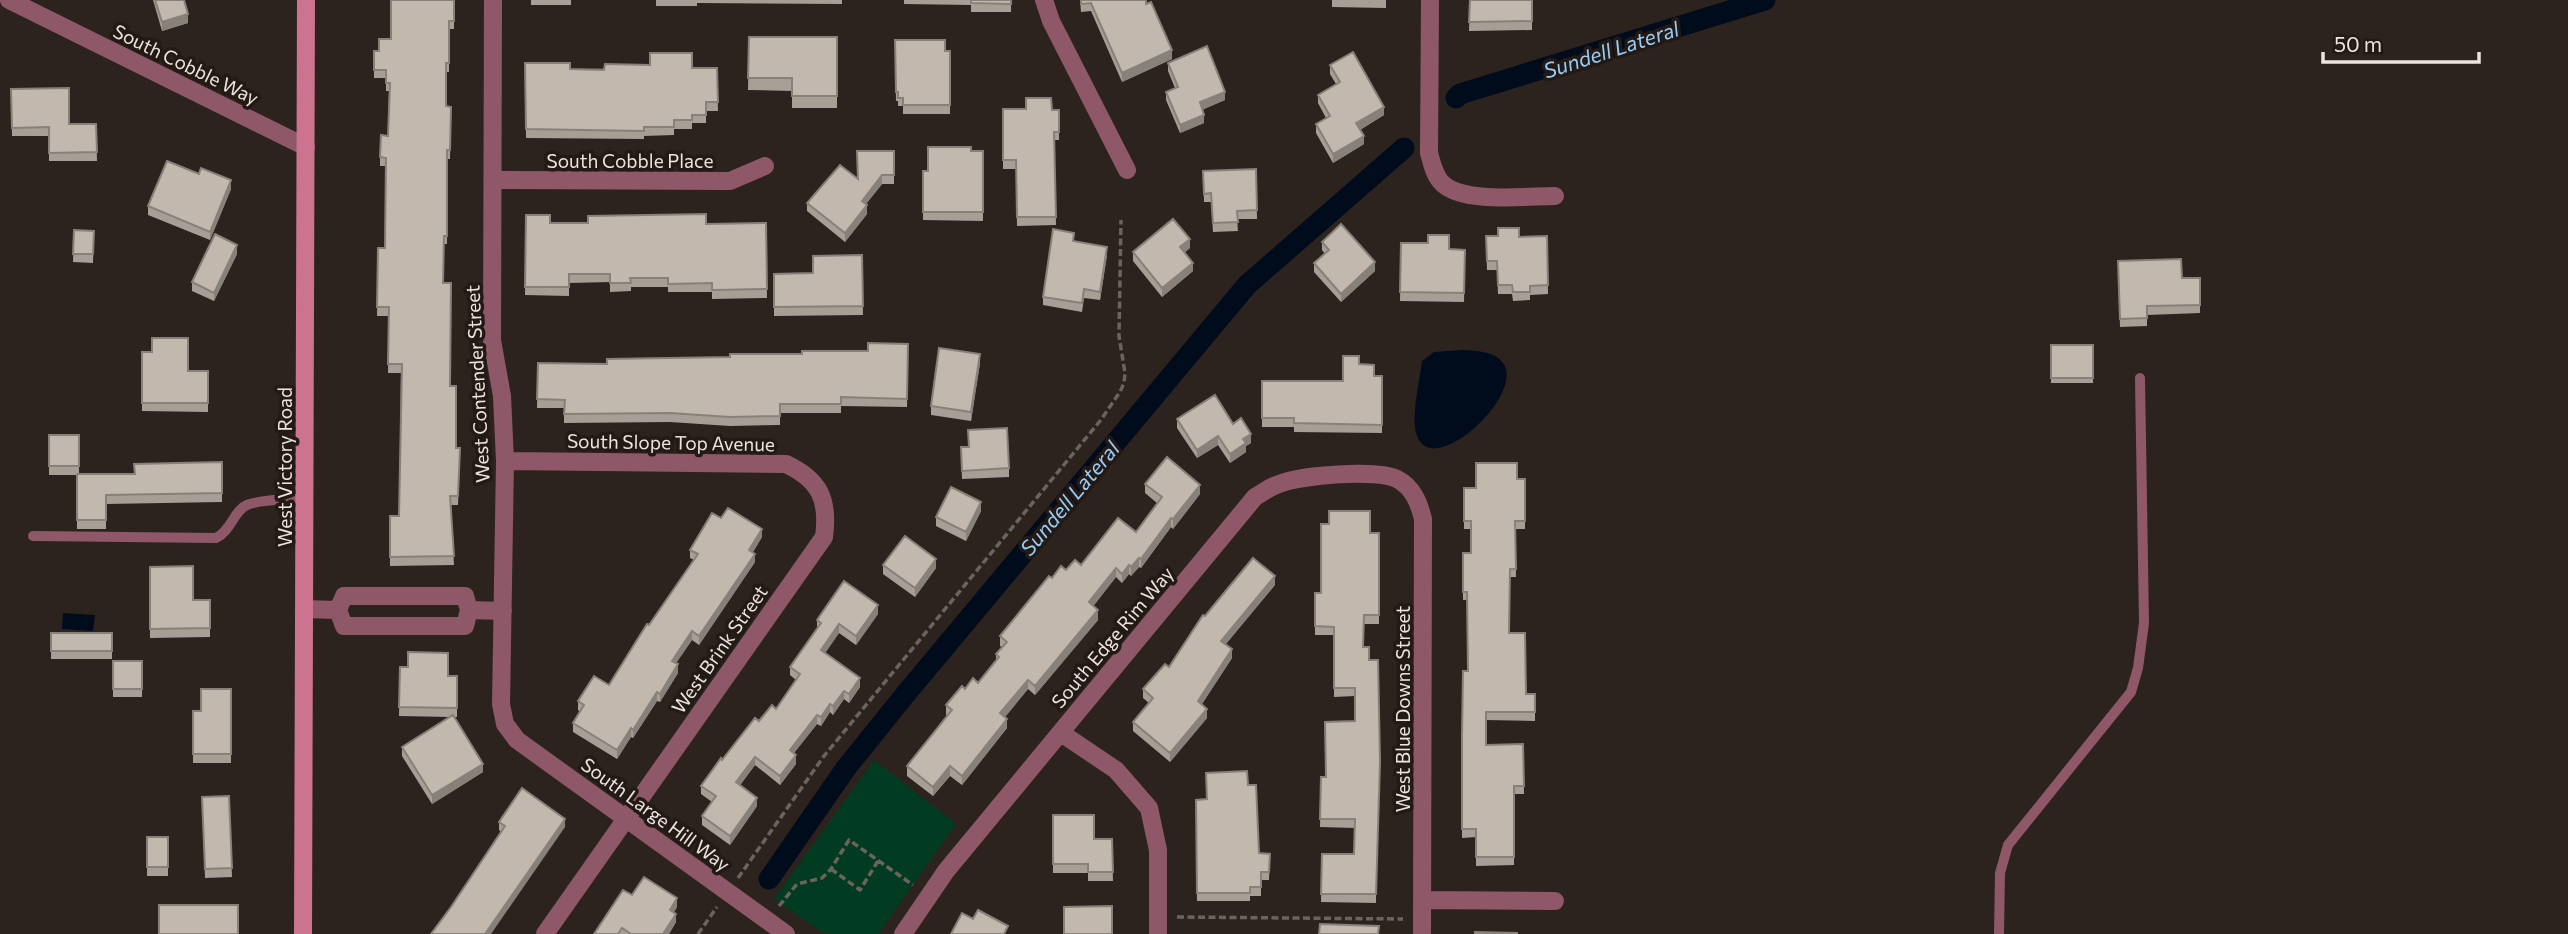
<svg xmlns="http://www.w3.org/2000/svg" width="2568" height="934" viewBox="0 0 2568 934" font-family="Commissioner,sans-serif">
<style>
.green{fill:#013c22}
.water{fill:#000c1c}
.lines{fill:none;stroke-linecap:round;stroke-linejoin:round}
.canal{stroke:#000c1c;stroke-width:21}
.path{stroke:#6c635f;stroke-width:3.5;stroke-dasharray:7 3.5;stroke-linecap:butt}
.lane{stroke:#8f5869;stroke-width:10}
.street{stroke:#8f5869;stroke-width:18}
.secondary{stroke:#cb738f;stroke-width:18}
.wall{fill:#a79e96}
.shaded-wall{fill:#88817a}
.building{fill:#c2b8ae;stroke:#88817a;stroke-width:2}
.labels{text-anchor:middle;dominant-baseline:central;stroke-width:7;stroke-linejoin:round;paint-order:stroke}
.street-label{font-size:19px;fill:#ebe4e1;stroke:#231915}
.water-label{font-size:21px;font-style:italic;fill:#97cdf9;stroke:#231915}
</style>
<rect width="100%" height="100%" fill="#2d231e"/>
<path class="green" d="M874 760 956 824 878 934H825L774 899Z"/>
<path class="water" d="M1463 350C1476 351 1495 351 1503 363 1526 395 1433 480 1417 436 1410 418 1420 380 1422 361L1434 352Z
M63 613 95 615 93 631 62 629Z"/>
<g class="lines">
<path class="canal" d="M1456 98 1460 94 1765 0
M769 879 846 768 904 696 1247 285 1404 148"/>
<path class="path" d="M831 869 860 890 878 861
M738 878 824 756 1100 421 1120 392 1124 383 1125 373 1119 336 1121 220
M779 906 797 884 822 878 831 869 849 840 913 885
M1177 917 1403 919
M698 934 717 907"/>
<path class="lane" d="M33 536 216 538C232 530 234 510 247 505 257 500 292 499 305 498
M1999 934 2000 873 2008 845 2131 692 2138 668 2144 623 2140 378"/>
<path class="street" d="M9 0 306 147
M493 0 492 340 502 396 505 461 501 704 505 724 517 740 786 934
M1044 0 1051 21 1127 170
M1430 0 1429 153C1432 163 1434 175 1442 183 1462 204 1528 196 1555 196
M493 180 730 181 765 166
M505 461 786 464C820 480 829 500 824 537L545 934
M344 596H465L469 610 465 626H344L338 610Z
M304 609 338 610
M469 610 503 611
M1061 733 1116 770 1149 808 1158 850V934
M1422 900 1555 901
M903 934 946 871 1255 497C1262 493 1270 487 1279 484 1300 475 1378 469 1397 479 1413 487 1419 503 1423 519L1422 934"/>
<path class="secondary" d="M303 934 306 0"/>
</g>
<path class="wall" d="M153 0H184L188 23 162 31Z
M454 0V29H449V72H446V106L451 107 450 159H447V244H444L443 283 456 448H460L458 505H451L454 565 390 566V516H399L401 373H388L389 316H377L378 248H385L386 166H380V157L388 136 389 91H386V78H374V51H379L391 39Z
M531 0H571V5H531Z
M656 0H842V4L697 3V6H656Z
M904 0H1011V12H971V5L904 4Z
M1080 0H1146V4L1172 59 1122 82 1091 11 1081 12Z
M1332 0H1386V8L1332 7Z
M1470 0H1532V30L1469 31Z
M749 37H837V108H792V91L748 90Z
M895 40 945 51H950V114H903V106H898V101H896Z
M525 63 570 69 717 68 718 111H706V123H692V129H674V135L644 136V139L526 138Z
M1168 63 1225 100 1203 109 1204 123 1180 133 1166 100V92L1175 88 1168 71Z
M1330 65 1384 115 1360 130 1364 144 1333 163 1316 133V124L1326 118 1318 103V95L1336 84 1330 74Z
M11 89 69 124H96L97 161H49V136H12Z
M1003 109 1059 110V140H1054L1056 225 1017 226 1016 169H1003Z
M894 151V184H882L866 204 867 214 845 242 807 211V203L857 179Z
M983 151V221L923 220V171H928Z
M1256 169 1257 219H1237L1238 231 1213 232 1211 202H1204L1203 171Z
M231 189 210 240 148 215V206Z
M526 215 550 223 706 224 766 223 767 298 712 299V292H668V287H631V291L610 292V282L569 283V296L525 295Z
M74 230 94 231 93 263 73 262Z
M1486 236 1519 237 1547 236 1548 294 1530 295V300L1513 301 1512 294H1498L1497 270H1487Z
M1074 241 1107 255 1100 300 1084 298 1082 312 1043 305V297Z
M1322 242 1375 271 1341 302 1314 272V263L1325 254 1322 250Z
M1401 243 1449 249 1465 250 1464 302 1400 301Z
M1190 248 1185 252 1193 271 1162 297 1133 261V252Z
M237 254 214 301 192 291V282Z
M862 255 863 315 774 316V274L813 273Z
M2118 261 2182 278H2200V313L2147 315V326L2120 327Z
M908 344 907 407 841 406V413H780V425L730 426 670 422 564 423V408H537L538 363 607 364 868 351Z
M2051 345H2093V383H2051Z
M142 352 188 371H208V412L142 411Z
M980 363 971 421 931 415V406Z
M1359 364 1374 376H1382V433L1294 432V427H1262V381H1343Z
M1177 419 1233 424 1251 443 1246 446V452L1230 463 1218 445 1197 458 1177 428Z
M968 430 1009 468V477L962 479 961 456 969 447Z
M49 435H79V474H134L222 462V502L106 504V529H77V475H49Z
M1517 479H1525V529H1515L1516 577H1510L1509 633 1526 694H1535V721L1486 720V745L1523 744 1524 794H1514V865L1476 866V837L1462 838V736L1468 671 1467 600H1463V553H1471V529H1464V488H1476Z
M1145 484 1200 494 1173 529 1171 527 1141 568 1139 567 1131 576 1129 574 1122 583 1116 577 1093 606 1098 620 1035 695 1028 689 1005 717 1007 728 962 785 950 776 933 796 907 776V766L948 716 946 715V705L965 689 978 683 996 660V654L1002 647 1000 646V636L1052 578 1066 570 1081 565 1136 532 1157 503 1145 493Z
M981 511 966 541 936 526V517Z
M721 518 762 537 753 552 755 562 699 645 692 640 676 663 678 673 660 702 657 701 633 738 631 737 617 759 573 732V723L580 712 578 710V701L609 685 694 560 690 558V550Z
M1370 533H1379V624H1364V647L1369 660H1378L1376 903 1321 902 1322 854H1354L1355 828 1320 827 1321 777H1326L1355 721V696L1334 697V635H1315V593H1321Z
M883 565 936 568 915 597 883 574Z
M150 567 193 600H210V637L150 638Z
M1275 585 1225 645 1232 658 1202 704 1207 718 1170 762 1133 731V722L1149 703 1143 698V689L1169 667 1205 616Z
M878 614 856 645 839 633 825 653 860 687 849 703 844 699 833 715 830 712 821 726 817 724 794 753 796 764 780 785 755 765 740 785 757 806 730 845 702 825V816L712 802 701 794V786L722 760 759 721 776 709 796 680 790 675V667L817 629V620Z
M51 633H112V659H51Z
M113 661H142V697H113Z
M400 667 448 676H457V717H453L483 772 432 804 402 756V747L450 717 399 716Z
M231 689V763H193V711H201Z
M1248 785 1259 853 1270 854 1269 880H1261V896H1250V901H1197L1196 800 1206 799Z
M229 796 232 877 205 878 202 797Z
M1053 815 1094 839H1112L1113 881H1088V873H1053Z
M499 822 565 827 451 907 501 832 499 830Z
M147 837H168V876H147Z
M632 895 677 907 674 912 676 922 669 934H594Z"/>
<path class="shaded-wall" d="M188 14V23L162 31V22Z
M1172 50V59L1122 82V73Z
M1225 92V100L1200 111V102Z
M1384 107V115L1356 132V123Z
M1204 115V123L1180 133V125Z
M1364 136V144L1333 163V154Z
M882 175V184L862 209V201Z
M231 180V189L210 240V232Z
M867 205V214L845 242V233Z
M1190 239V248L1180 256V247Z
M237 245V254L214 301V293Z
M1107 247V255L1100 300V292Z
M1375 262V271L1341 302V294Z
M1193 263V271L1162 297V288Z
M980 354V363L971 421V412Z
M1251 434V443L1246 446V452L1230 463V454L1243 439Z
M1218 436V445L1197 458V450Z
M1200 485V494L1173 529V519Z
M981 502V511L966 541V532Z
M1171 518V527L1141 568V559Z
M762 529V537L749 558V550Z
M755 554V562L699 645V636Z
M1139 558V567L1131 576V567Z
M936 559V568L915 597V588Z
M1129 565V574L1122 583V574Z
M1116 568V577L1089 612V602Z
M1275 576V585L1221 650V641Z
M878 605V614L856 645V636Z
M1098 610V620L1035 695V686Z
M839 624V633L821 659V650Z
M692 631V640L672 669V661Z
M1232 649V658L1198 710V701Z
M678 664V673L660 702V694Z
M860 678V687L849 703V694Z
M1028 680V689L1000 723V713Z
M844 691V699L833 715V706Z
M657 692V701L633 738V730Z
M830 704V712L821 726V717Z
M1207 709V718L1170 762V753Z
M817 715V724L790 758V750Z
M1007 719V728L962 785V776Z
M631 728V737L617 759V750Z
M796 755V764L780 785V776Z
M755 757V765L736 791V782Z
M483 764V772L432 804V795Z
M950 766V776L933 796V787Z
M757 798V806L730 845V836Z
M565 819V827L491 934H485Z
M677 898V907L670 918V910Z
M676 914V922L669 934H663Z"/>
<path class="building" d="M155 0H184L188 14 162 22Z
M391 0H454V21H449V63H446V106L451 107 450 150H447V236H444L443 283H451L450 386H456V448H460L458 496H450L454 556 390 557V516H399L402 364H388L389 307H377L378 248H385L386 158 380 157 381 135 388 136 390 83H386V70H374V51H379V39H391Z
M971 0H1011V4L971 3Z
M1081 0H1146V4L1151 2 1172 50 1122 73 1091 3 1081 4Z
M1470 0H1532V21L1469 22Z
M749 37H837V96H792V78H748Z
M895 40H945V51H950V105H903V98H898V92H896Z
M1207 46 1225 92 1200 102 1204 115 1180 125 1166 92 1178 87 1168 63Z
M1353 52 1384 107 1356 123 1364 136 1333 154 1316 124 1330 116 1318 95 1340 82 1330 65Z
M650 53H692V68H717L718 102H706V115H692V120H674V127H644V131L526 129 525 63H570V69L604 70 605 64 650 65Z
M69 88V124H96L97 152 49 153V127L12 128 11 89Z
M1026 98H1051L1052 110H1059V132H1054L1056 217H1017L1016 160H1003V109H1026Z
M928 147H971V151H983V212H923V171H928Z
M857 151H894V175H882L862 201 867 205 845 233 807 203 840 165 858 179Z
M167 161 199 174 201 168 231 180 210 232 148 206Z
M1256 169 1257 210 1237 211 1238 222 1213 223 1211 193 1204 194 1203 171Z
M706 214V224L766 223 767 289 712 290V283L668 284V278H630L631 283H610V274H569V287H525L526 215H550V223H588V216Z
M1173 219 1190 239 1180 247 1193 263 1162 288 1133 252Z
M1341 224 1375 262 1341 294 1314 263 1329 250 1322 242Z
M1498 228H1519V237L1547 236 1548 285 1530 286V292H1513L1512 285H1498L1497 261H1487L1486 236H1498Z
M1053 229 1074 233 1073 241 1107 247 1100 292 1084 289 1082 303 1043 297Z
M74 230 94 231 93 254H73Z
M215 234 237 245 214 293 192 282Z
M1428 235H1449V249L1465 250 1464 293 1400 292 1401 243H1428Z
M862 255 863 306 774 307V274L813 273V256Z
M2181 259 2182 278H2200V305L2147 306V318L2120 319 2118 261Z
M152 338H188V371H208V403H142V352H152Z
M868 343 908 344 907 399 841 397V404H780V416L730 417 670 413 564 414 565 400 537 399 538 363 607 364V359L730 357V354H802V351H868Z
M2051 345H2093V378H2051Z
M939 348 980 354 971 412 931 406Z
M1343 356H1359V364L1374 365V376H1382V425L1294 423V418H1262V381H1343Z
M1215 395 1233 424 1241 418 1251 434 1243 439 1246 443 1230 454 1218 436 1197 450 1177 419Z
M1007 428 1009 468 962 471 961 447H969L968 430Z
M49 435H79V466H49Z
M1167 457 1200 485 1173 519 1171 518 1141 559 1139 558 1131 567 1129 565 1122 574 1116 568 1089 602 1098 610 1035 686 1028 680 1000 713 1007 719 962 776 950 766 933 787 907 766 952 710 946 705 962 686 965 689 973 678 978 683 999 657 996 654 1007 642 1000 636 1049 576 1052 578 1061 566 1066 570 1075 560 1081 565 1118 518 1136 532 1162 497 1145 484Z
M222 462V493L106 495V520H77V474H135L134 464Z
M1476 463H1517V479H1525V521H1515L1516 569H1510L1509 633H1525L1526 694H1535V712H1486V745L1523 744 1524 786H1514V857H1476V829H1462V736L1463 671H1468L1467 592H1463V553H1471V521H1464V488H1476Z
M951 487 981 502 966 532 936 517Z
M728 508 762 529 749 550 755 554 699 636 692 631 672 661 678 664 660 694 657 692 633 730 631 728 617 750 573 723 584 705 578 701 594 676 609 685 647 624 649 625 698 554 690 550 712 513 721 518Z
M1329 511H1370V533H1379V615H1364L1363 647H1369V660H1378L1380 762 1376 894H1321L1322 854H1354L1355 819H1320L1321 777H1326L1325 722 1355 721V688H1334V627L1315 626V593H1321V524H1329Z
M905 536 936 559 915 588 883 565Z
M1253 558 1275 576 1221 641 1232 649 1198 701 1207 709 1170 753 1133 722 1153 698 1143 689 1165 664 1169 667 1203 615 1205 616Z
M193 566V600H210V628L150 629V567Z
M844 581 878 605 856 636 839 624 821 650 860 678 849 694 844 691 833 706 830 704 821 717 817 715 790 750 796 755 780 776 755 757 736 782 757 798 730 836 702 816 716 796 701 786 721 758 722 760 755 718 759 721 772 705 776 709 800 674 790 667 821 623 817 620Z
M51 633H112V651H51Z
M408 652 448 653V676H457V708L399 707 400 667H408Z
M113 661H142V689H113Z
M201 689H231V754H193V711H201Z
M453 715 483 764 432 795 402 747Z
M1247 771 1248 785H1256L1259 853 1270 854 1269 872H1261V887H1250V893H1197L1196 800 1207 799 1206 773Z
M522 788 565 819 485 934H431L451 907 505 826 499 822Z
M229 796 232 868 205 869 202 797Z
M1053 815H1094V839H1112L1113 872H1088V864H1053Z
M147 837H168V867H147Z
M644 877 677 898 670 910 676 914 663 934H631L622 928 618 934H594L623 890 632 895Z
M159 905H238V934H159Z
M1112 906V934H1064V907Z
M978 910 1008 926 1004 934H951L962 913 973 919Z
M1320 924 1379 926 1378 934H1319Z
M1475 932 1517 933V934H1475Z"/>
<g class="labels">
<g class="street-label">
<text transform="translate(186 64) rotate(26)">South Cobble Way</text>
<text x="630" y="160">South Cobble Place</text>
<text transform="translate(477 384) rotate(-93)">West Contender Street</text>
<text transform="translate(671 442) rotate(1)">South Slope Top Avenue</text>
<text transform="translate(284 467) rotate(-90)">West Victory Road</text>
<text transform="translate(1112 637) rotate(-50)">South Edge Rim Way</text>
<text transform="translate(719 649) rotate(-55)">West Brink Street</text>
<text transform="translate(1402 709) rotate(-90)">West Blue Downs Street</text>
<text transform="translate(656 814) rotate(36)">South Large Hill Way</text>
</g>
<g class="water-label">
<text transform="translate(1611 49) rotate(-18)">Sundell Lateral</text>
<text transform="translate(1069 498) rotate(-50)">Sundell Lateral</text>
</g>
</g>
<path d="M2323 52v10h156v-10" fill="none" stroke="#ebe4e1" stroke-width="3.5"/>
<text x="2334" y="52" font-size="21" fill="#ebe4e1" stroke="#231915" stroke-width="5" paint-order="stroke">50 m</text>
</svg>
